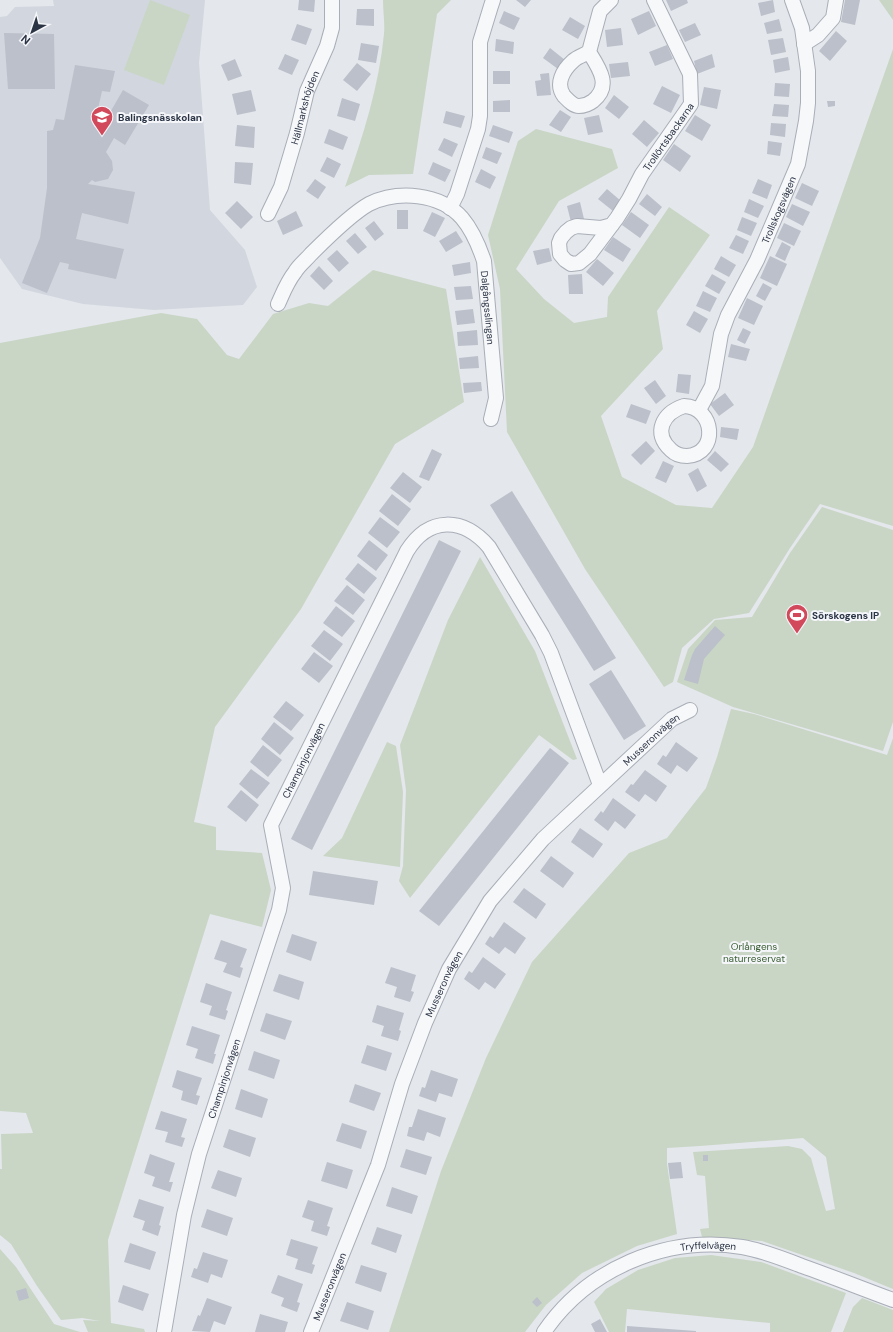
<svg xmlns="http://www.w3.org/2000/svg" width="893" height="1332" viewBox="0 0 893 1332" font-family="'DM Sans',sans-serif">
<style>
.built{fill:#d2d6de}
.green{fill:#c9d6c5}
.building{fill:#bbc0ca}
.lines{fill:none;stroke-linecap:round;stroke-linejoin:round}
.minor-casing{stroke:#a9aeb7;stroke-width:16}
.minor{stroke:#f7f8fa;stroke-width:14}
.labels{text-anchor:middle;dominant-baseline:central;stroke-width:4;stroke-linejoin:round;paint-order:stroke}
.street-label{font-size:10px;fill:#2b3445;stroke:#f4f6f9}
.poi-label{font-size:10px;font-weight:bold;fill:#2b3445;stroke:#f4f6f9;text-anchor:start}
.park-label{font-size:10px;fill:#3f6138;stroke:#f4f6f9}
</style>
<rect width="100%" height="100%" fill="#e4e7ec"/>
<path class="built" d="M53 0H205L199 63 210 210 245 250 257 287 243 305 154 310 83 304 22 289 0 258V17L7 16 15 7 54 6Z"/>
<path class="green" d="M150 0 190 15 164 85 124 70Z
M383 0H451L437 14 413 174 369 175 345 187C363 137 379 86 384 34 385 23 383 11 383 0Z
M879 0H893V20Z
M893 49V526L820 504 790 548 749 613 714 619 682 648 673 682 664 687 585 569 507 432 500 289 488 235 518 141 536 129 612 149 618 168 559 201 516 269 544 299 574 323 607 317 608 297 669 207 710 235 657 311 663 349 601 416 622 477 676 505 712 508 753 447Z
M373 270 446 289 464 402 395 444 301 609 215 727 194 822 216 827V850L262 853 271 890 262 927 210 914 108 1240 111 1323 144 1329 145 1332H88L83 1320 100 1321 82 1318 61 1320 37 1286 11 1244 0 1235V1169H2L1 1134 33 1133 26 1113 0 1111V343L161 313 197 319 227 355 239 359 273 314 309 303 328 306Z
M822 507 893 530V722L883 751 733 707 677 682 688 649 715 620 752 617 790 553Z
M480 557 535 651 577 759 573 760 539 735 410 898 399 881 403 866 406 790 400 745 448 620Z
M731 709 754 714 887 755 893 738V1289L854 1273 762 1241 702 1237 700 1229 709 1228 705 1176 697 1175 693 1152 788 1146 802 1149 811 1158 826 1211 835 1209 826 1157 803 1138 700 1146 667 1148V1164L677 1234 637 1246 582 1273 546 1305 525 1332H389L441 1171 486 1058 532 962 629 853 667 838 706 788 717 757Z
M387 742 396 746 403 792 400 867 323 856 342 838Z
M0 1249 16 1267 54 1324 80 1332H0Z
M711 1255 761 1262 846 1293 831 1332H770V1323L627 1309 625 1332H609L594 1302 606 1289 638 1270 675 1258Z
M862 1298 893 1310V1332H843L853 1307Z"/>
<path class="building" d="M299 0H315L314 12 298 10Z
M516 0H531L525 7Z
M666 0H687L688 3 671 11Z
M773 0 775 12 761 16 758 3Z
M845 0H860L855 25 841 22Z
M357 9H374V26L356 25Z
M504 11 520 18 514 30 499 23Z
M649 11 656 26 638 35 631 19Z
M570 17 585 26 578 39 562 30Z
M779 19 782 31 767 34 764 23Z
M695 23 701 35 685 42 679 30Z
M297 24 312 29 306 45 291 40Z
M621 28 623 45 607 47 605 30Z
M836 31 847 41 830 61 819 51Z
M4 33 54 34 55 89H8Z
M783 38 786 52 771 55 768 40Z
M496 39 514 42 513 54 495 51Z
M361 43 379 46 376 63 358 60Z
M667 45 673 59 655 66 649 52Z
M550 48 565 60 558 69 543 58Z
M285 54 299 60 292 75 278 69Z
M712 54 715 67 697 74 694 61Z
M788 57 790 70 775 73 773 60Z
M235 59 242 76 228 81 221 65Z
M628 62 630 76 611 78 609 64Z
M357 63 371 74 357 91 343 80Z
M75 65 115 71 110 92 102 91 94 127 101 128 123 90 149 105 125 145 114 138 106 152 112 161 113 170 108 179 95 182 92 180 88 184 135 192 128 224 82 213 76 239 124 249 116 279 68 269 69 264 60 262 47 293 22 283 40 238 47 188V131L53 130 56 119 64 120Z
M493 71H510V84H493Z
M549 73 551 95 537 96 535 81 541 80 540 74Z
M775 83 790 84 789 97 774 96Z
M662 86 680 95 671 113 653 104Z
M704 87 721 90 717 109 700 105Z
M251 90 256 111 237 115 232 94Z
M614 95 629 107 619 119 605 108Z
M342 98 360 104 355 121 337 116Z
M510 100V112H493V101Z
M827 101H835V106L828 107Z
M774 104 789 105 788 117 772 116Z
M560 110 571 117 561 132 549 125Z
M446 111 465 116 461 128 443 123Z
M599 115 603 132 588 135 584 118Z
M695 115 711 125 702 141 685 131Z
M644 120 659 133 647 147 632 134Z
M771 123 786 124 785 137 770 135Z
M237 125 255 127 254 148 235 146Z
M493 125 513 132 509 143 489 136Z
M329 129 348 137 343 150 324 143Z
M444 138 458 144 452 157 438 150Z
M768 141 782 143 780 156 767 154Z
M674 144 691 156 680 172 663 160Z
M486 147 502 153 497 164 482 158Z
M327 157 341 164 334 178 320 171Z
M235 162 253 163 251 185 234 183Z
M433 162 451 170 445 182 428 174Z
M481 169 496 177 490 189 475 182Z
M315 179 326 187 318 199 306 191Z
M758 179 772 185 767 199 752 193Z
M802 183 819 191 812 206 795 198Z
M607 189 621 201 613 211 598 199Z
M647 194 662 207 655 216 639 204Z
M749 199 764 206 758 218 744 212Z
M237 201 253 217 241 229 225 213Z
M580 202 584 219 571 222 567 206Z
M792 204 810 212 803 226 786 217Z
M397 210H408V229H397Z
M296 211 303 226 283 235 277 221Z
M432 212 445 218 435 237 423 231Z
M631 212 649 225 640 238 622 225Z
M742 217 757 223 751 236 737 230Z
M374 221 384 234 375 241 365 228Z
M784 223 801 231 794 246 777 238Z
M456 231 463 242 446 252 439 241Z
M355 233 367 247 358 254 346 241Z
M736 235 749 241 743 254 729 248Z
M613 237 631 249 623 262 604 250Z
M782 242 791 247 785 261 775 256Z
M549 248 552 261 537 265 533 251Z
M337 250 349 263 339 272 327 259Z
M721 256 736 265 729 277 714 269Z
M770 256 787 264 777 286 760 278Z
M597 259 614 273 603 286 586 272Z
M470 262 471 273 454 276 452 265Z
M319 266 333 281 324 290 310 276Z
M582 274 583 294H569L568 275Z
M712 274 726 282 719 294 705 286Z
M763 283 772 288 765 301 756 296Z
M471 286 473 299 456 300 454 287Z
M703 291 717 298 710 312 696 306Z
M747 298 763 306 754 325 738 318Z
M473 309 475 323 457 325 455 311Z
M694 311 708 319 700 333 686 325Z
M743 328 751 332 745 344 737 340Z
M477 330 478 345 458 346 457 332Z
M731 344 750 349 746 361 728 357Z
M478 356 479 368 460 369 459 358Z
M678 374 691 375 689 394 676 392Z
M655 380 666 396 656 404 644 388Z
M481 382 482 391 464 393 463 383Z
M725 393 734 405 719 416 710 404Z
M631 404 651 411 646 424 626 417Z
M721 427 739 429 737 440 720 437Z
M646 441 655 451 641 465 631 455Z
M432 449 442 454 429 481 419 477Z
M715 451 729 464 721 472 707 460Z
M663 461 674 466 666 483 655 478Z
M698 468 707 486 697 492 688 474Z
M403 472 422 487 410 503 390 488Z
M512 491 616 658 594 671 490 505Z
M392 494 411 509 398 526 379 511Z
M380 517 400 532 387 548 368 533Z
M369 540 388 555 376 571 357 556Z
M439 540 461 551 312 850 291 839Z
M358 563 377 578 364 594 345 579Z
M347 585 365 600 353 615 334 601Z
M336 606 355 621 342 637 323 623Z
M715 626 725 635 704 659 698 684 684 680 692 655 695 649Z
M324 630 343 644 330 661 311 646Z
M314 652 333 666 319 683 301 669Z
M611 670 646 726 624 740 589 684Z
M286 701 304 715 291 731 273 717Z
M274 722 294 738 280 755 261 739Z
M676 742 698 758 687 772 677 765 671 774 657 764 663 755 666 757Z
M263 745 282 760 268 777 250 762Z
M550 748 569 763 439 926 419 911Z
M251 769 270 783 257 799 239 784Z
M645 770 667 786 656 802 645 794 639 802 625 792 631 784 633 785Z
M241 790 259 805 246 822 227 807Z
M613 798 636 815 625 829 615 821 608 831 594 820 601 811 603 813Z
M580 828 603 844 593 858 571 842Z
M551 856 574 873 563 888 540 871Z
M313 871 378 881 374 905 309 895Z
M524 888 546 904 536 919 513 902Z
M504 922 526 938 515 954 505 947 499 954 485 944 490 936 493 938Z
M292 934 317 942 311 961 286 952Z
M221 940 247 949 240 967 243 968 240 978 223 972 227 963 214 959Z
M483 957 506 974 495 989 485 982 479 990 464 979 469 971 472 973Z
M391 967 416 975 411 991 414 992 410 1002 394 997 397 987 385 983Z
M279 974 304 982 299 1000 273 991Z
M206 983 232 992 226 1010 228 1011 225 1020 209 1015 212 1006 200 1002Z
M377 1005 404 1013 399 1030 401 1031 398 1041 381 1036 384 1026 372 1022Z
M266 1013 292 1021 285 1040 260 1031Z
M192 1026 220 1035 214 1054H216L213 1064 195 1058 198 1049 186 1045Z
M367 1045 392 1053 386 1071 361 1063Z
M254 1051 280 1060 274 1079 248 1070Z
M177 1070 202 1078 196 1095 200 1096 197 1105 181 1100 183 1091 172 1087Z
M431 1070 458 1079 452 1097 439 1093 436 1102 419 1096 422 1087 425 1088Z
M355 1084 381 1093 374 1111 349 1102Z
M241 1089 268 1099 262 1118 235 1109Z
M418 1109 446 1118 440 1137 427 1132 424 1141 407 1136 409 1127H412Z
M161 1111 187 1119 181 1137 185 1138 182 1147 165 1142 168 1132 155 1129Z
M342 1123 367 1131 361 1149 336 1141Z
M229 1129 256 1138 250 1157 223 1147Z
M406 1149 432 1157 426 1175 400 1167Z
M150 1154 175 1163 169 1182H173L170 1192 152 1186 155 1177 144 1173Z
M703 1155H708V1161H703Z
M327 1162 353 1170 347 1189 321 1181Z
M681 1162 683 1178 670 1179 668 1163Z
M218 1170 242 1178 236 1197 211 1188Z
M392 1187 418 1196 412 1214 386 1206Z
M139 1199 164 1207 159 1225 161 1226 158 1236 142 1230 145 1221 133 1217Z
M308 1200 333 1208 327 1226 330 1227 327 1236 311 1231 314 1221 302 1217Z
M207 1209 233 1218 227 1236 201 1227Z
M377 1227 402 1235 396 1253 371 1244Z
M291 1239 318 1247 312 1264 315 1265 312 1274 295 1269 298 1259 286 1255Z
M130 1243 156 1252 150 1270 124 1262Z
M203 1252 228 1260 222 1278 211 1274 208 1283 191 1277 194 1268 197 1269Z
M361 1265 387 1273 381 1292 355 1283Z
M278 1275 303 1284 297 1302 300 1303 297 1312 281 1306 284 1298 271 1293Z
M123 1285 149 1294 143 1311 118 1302Z
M26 1288 29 1298 19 1301 16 1291Z
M537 1297 542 1303 537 1307 532 1302Z
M207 1298 232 1307 225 1325 214 1321 210 1332 192 1331 198 1315 200 1316Z
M347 1302 374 1311 368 1330 340 1321Z
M260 1314 288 1322 285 1332H255Z
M600 1319 607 1332H595L591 1324Z
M627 1326 696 1331V1332H627Z"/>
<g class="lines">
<g class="minor-casing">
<g id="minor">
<path d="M804 44 818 35 833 18 836 0"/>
<path d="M589 52C599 68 612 86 593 101 589 104 585 106 579 106 573 106 568 100 564 96 555 84 563 70 573 61 577 57 584 55 589 52L600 11 611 0"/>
<path d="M450 208 457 194 478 129 480 116V42L491 6 493 0"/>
<path id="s1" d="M268 214 281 187 297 133 307 91 327 46 332 28V0"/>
<path id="s2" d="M612 225 601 228 577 226 571 228 566 232 561 238 559 243 560 254 565 260 571 264 579 263 590 254 617 218 629 199 642 174 691 104 690 74 654 0"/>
<path id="s3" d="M278 304C283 293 287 282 295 272 299 265 306 260 311 254 326 239 351 214 369 204 398 190 440 193 462 218 473 231 479 246 484 261L496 398 491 419"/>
<path d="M684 406C715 407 719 454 687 456 681 456 675 454 671 450 652 433 663 413 684 406Z"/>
<path id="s4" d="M699 410 712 386 721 334 728 315 757 260 798 164 806 121 808 103V71L802 28 792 0"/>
<path id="s5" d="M164 1332 184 1215 199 1154 279 910 283 888 271 825 407 551C429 516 463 517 489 547L542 635 551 653 600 785"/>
<path id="s6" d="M311 1332 378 1165 402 1084 425 1023 449 969 490 901 543 839 672 719 690 710"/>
<path id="s7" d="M544 1332C587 1269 666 1235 742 1247 761 1250 784 1259 802 1266 833 1277 863 1289 893 1300"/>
</g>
</g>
<use href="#minor" class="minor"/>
</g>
<defs>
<g id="school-pin" transform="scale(1.15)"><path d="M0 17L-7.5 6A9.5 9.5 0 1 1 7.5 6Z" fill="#d1495b" stroke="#f4f6f9"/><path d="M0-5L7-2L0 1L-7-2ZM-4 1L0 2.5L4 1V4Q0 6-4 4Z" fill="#fff"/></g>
<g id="stadium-pin" transform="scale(1.15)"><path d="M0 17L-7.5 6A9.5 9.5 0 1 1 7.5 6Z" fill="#d1495b" stroke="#f4f6f9"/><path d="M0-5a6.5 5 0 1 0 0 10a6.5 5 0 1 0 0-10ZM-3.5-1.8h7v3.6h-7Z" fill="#fff"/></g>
</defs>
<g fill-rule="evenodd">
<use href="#school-pin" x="102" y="117"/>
<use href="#stadium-pin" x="797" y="615"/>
</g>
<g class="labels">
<g class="street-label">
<text stroke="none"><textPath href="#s1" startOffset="113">Hällmarkshöjden</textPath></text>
<text stroke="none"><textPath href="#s2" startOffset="251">Trollörtsbackarna</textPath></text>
<text stroke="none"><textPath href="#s4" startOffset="217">Trollskogsvägen</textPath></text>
<text stroke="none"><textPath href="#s3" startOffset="333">Dalgångsslingan</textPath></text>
<text stroke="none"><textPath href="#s6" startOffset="697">Musseronvägen</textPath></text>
<text stroke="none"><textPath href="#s5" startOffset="597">Champinjonvägen</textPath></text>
<text stroke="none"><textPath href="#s6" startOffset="373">Musseronvägen</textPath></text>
<text stroke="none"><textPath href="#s5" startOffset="261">Champinjonvägen</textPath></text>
<text stroke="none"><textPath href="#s7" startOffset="193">Tryffelvägen</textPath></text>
<text stroke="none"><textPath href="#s6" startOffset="49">Musseronvägen</textPath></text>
</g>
<g class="poi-label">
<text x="118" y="117">Balingsnässkolan</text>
<text x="812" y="615">Sörskogens IP</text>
</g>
<g class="park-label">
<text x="754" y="946">Orlångens<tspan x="754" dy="12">naturreservat</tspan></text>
</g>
</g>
<g transform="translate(32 32) rotate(220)" stroke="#f4f6f9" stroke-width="3" paint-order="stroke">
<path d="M0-3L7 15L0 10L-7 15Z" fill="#2b3445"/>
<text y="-6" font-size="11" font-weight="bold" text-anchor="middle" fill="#2b3445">N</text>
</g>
</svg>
